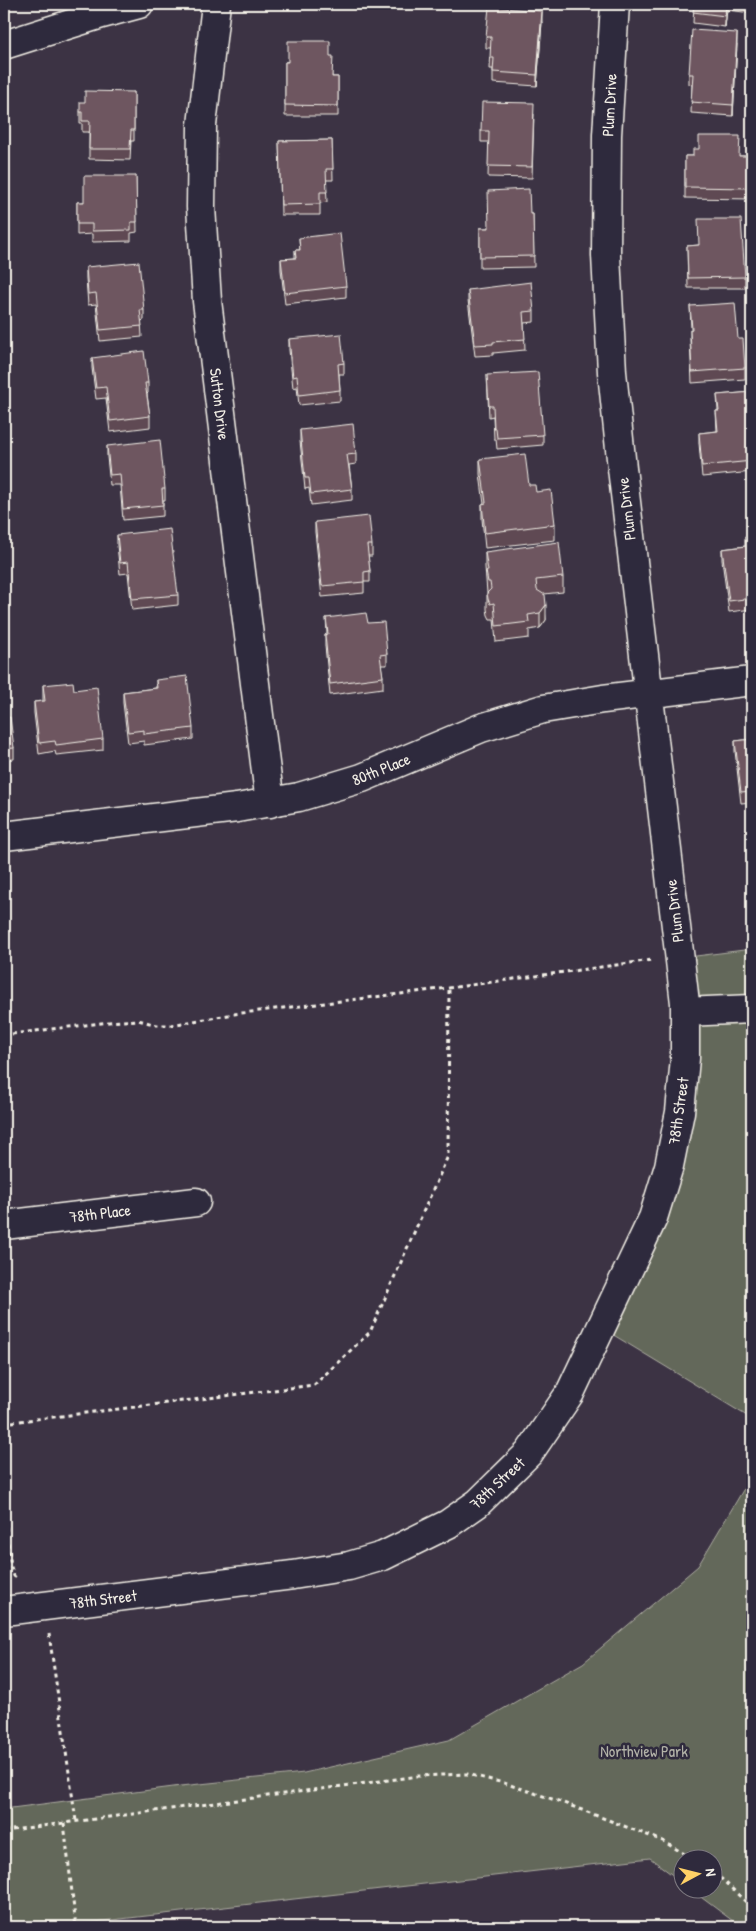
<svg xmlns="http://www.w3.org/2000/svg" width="756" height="1931" viewBox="0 0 756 1931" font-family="'Patrick Hand',sans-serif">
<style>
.park{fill:#64685a;stroke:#acaca1}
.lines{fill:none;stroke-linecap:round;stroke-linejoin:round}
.minor-casing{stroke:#f4f1e8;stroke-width:31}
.path{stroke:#f4f1e8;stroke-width:3;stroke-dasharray:4 4;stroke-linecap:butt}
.minor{stroke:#2f2a3d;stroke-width:28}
.wall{fill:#5f4a53;stroke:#f4f1e8}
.shaded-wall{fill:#4d3c44;stroke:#f4f1e8}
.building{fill:#6e5661;stroke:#f4f1e8}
.labels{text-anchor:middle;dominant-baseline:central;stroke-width:5;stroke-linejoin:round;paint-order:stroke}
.street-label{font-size:16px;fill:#f4f1e8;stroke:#2f2a3d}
.park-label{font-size:16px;fill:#b3b3a8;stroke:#2f2a3d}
</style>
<rect width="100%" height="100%" fill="#3c3344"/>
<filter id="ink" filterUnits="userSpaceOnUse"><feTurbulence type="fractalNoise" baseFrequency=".02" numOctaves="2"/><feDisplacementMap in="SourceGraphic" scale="10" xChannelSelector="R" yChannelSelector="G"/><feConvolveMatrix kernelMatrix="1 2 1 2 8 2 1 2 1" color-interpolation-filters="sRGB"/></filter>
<g filter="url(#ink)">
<path class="park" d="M752 949V1419L602 1328 669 1166 680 958Z
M752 1475V1927H741L690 1889 714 1888V1858H684L683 1883 650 1858 51 1927H4V1809L181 1786 304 1773 449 1740 583 1663 698 1566Z"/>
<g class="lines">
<g class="minor-casing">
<path id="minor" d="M216 4 202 125 201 207 207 301 270 803
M4 45 102 14 139 4
M4 836 237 808 299 797 362 778 481 728 543 709 603 699 752 681
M685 1012 752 1009
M4 1225 196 1202
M4 1611 293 1575 349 1566 383 1556 448 1524 478 1503 529 1453 570 1393 653 1218 669 1166 680 1112 685 1058V1003L622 468 612 372 606 255 607 135 615 4"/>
</g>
<path class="path" d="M4 1035 109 1022 138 1020 157 1025H171L234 1014 449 988 652 960
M4 1423 314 1385 370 1332 448 1156 449 988
M4 1511 11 1567 14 1576 18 1580
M49 1634 76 1821
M64 1823 76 1927
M4 1831 419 1776 467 1774 504 1783 561 1802 663 1841 691 1858
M714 1872 746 1902 752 1920"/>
<use href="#minor" class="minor"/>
</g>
<path class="wall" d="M694 4H752V13L727 10 725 27 693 23Z
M542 22 537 86 493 83V69H490L491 48H486V37Z
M737 44 733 116 691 113 692 85 689 84V74Z
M330 56 332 77H338V116H285V62Z
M134 92V141H131L130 160 89 159V132H82V123H80V112L85 102Z
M534 114 532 178 488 177 489 142H481V131Z
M332 140 333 180H326L327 202 320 203V215H281L279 141Z
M685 156H752V199L685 198Z
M136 176 137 232 131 233V241L92 242V234L77 235V202H84Z
M530 214H533L534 267 480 268V228H489Z
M299 238 346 286V297L285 304 281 270V259L295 258V250H300Z
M699 245 745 277V288H688L687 246Z
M86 267 144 310V320L141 321 142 337 100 341 96 304 88 305 86 278Z
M468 290 534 311V322L524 323 525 350 493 353V355L475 356 468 300Z
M690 306 738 339 745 368V379L692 383 690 340V330L691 329Z
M289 339 344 363V374H339L340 390V401L299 405 297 387 293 388 289 350Z
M92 358 148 383V393L147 394 150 416V427L110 432 106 398 96 399 92 368Z
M487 375 543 435V445L497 449 496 439H494L493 416 489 417Z
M752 392V472L702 477 699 443V433L717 431 716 411H718L717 395Z
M300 430 356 454V464L349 465 352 489V500L311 505 309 488 305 489 300 441Z
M107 446 165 489V500H163V516L123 520 120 485H110L107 457Z
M480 459 529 485 536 492 555 524V540L485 548 482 519V504H484L480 474Z
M315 522 372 545V556H368L370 571V582H364V593L322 597 315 532Z
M117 535 178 595V605L132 610 128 573 120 574 117 545Z
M752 536V609L729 612 722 560V549L745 546V537Z
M485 552 563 577V592L544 594 546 620 540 628 529 630V638L496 642 494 619H490L488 615 487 609V593L485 567Z
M326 618 368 623 387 654V665H381L383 677V688L330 695 325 646V635L327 634Z
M156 680 193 728V739L144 745V741L128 743 123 703V692L156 688Z
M43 685 74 690 103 739V750L56 755 55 751 39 754 34 713V702L43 701Z
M4 693 7 718 14 748V759L4 760Z
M752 739V802L741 803 735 751V741Z"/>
<path class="shaded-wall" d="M726 4 727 10 725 27V16Z
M542 11V22L537 86V75Z
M737 33V44L733 116V105Z
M546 605V620L540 628V613Z"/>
<path class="building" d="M694 4H726L725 16 693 12Z
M489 7 542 11 537 75 493 72 494 58H490L491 37H486Z
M692 30 737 33 733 105 691 102 693 74H689Z
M288 41H330V56H333L332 77H338V106L285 105V62H288Z
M85 91 134 92V130H131L130 149H89L90 121H82V112H80V102H85Z
M482 102 534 103 532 167 488 166 489 131H481Z
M699 136H740L739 156H752V188L685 187V156H693V149H699Z
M332 140 333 169H326L327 192H320V204L281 205 279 141Z
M84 176H136L137 222H131V230L92 231V224H77V202H84Z
M529 189 530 214H533L534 256 480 257V228H489L488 191Z
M698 219H741L745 277 688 278 687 246 699 245Z
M340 233 346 286 285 293 281 259 296 258 295 250H300L299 238Z
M139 262 144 310H140L142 326 100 330 96 293 88 294 86 267Z
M531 282 534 311 523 312 525 339 493 342V344L475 345 468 290Z
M735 303 738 339H743L745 368 692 372 690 330 692 329 690 306Z
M341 334 344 363 338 364 340 390 299 395 297 376 293 377 289 339Z
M144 351 148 383H145L150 416 110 421 106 387 96 388 92 358Z
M538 372 543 435 497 438 496 429H494L493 406H489L487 375Z
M752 392V461L702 466 699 433 718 431 716 411H719L717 395Z
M353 424 356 454 347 455 352 489 311 494 309 478H305L300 430Z
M160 440 165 489H162L163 505 123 509 120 474 110 475 107 446Z
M525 454 529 485H535L536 492 551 490 555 524 485 533 482 504 486 503 480 459Z
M369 516 372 545H367L370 571 364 572V582L322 586 315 522Z
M170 529 178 595 132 599 128 562 120 563 117 535Z
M752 536V598L729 601 722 549 747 546 745 537Z
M559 542 563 577 536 580 537 590 545 595 546 605 540 613 528 615 529 622 496 626 494 603 490 604 488 599 487 593 491 589 490 582H488L486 571H488L485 552Z
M366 613 368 623 384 622 387 654 380 655 383 677 330 684 325 635 328 634 326 618Z
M187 676 193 728 144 734V730L128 732 123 692 157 688 156 680Z
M73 682 74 690 97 687 103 739 56 745 55 741 39 743 34 702 45 701 43 685Z
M4 693 7 718 10 717 14 748 4 749Z
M752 739V791L741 792 735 741Z"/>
</g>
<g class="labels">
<g class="street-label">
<text transform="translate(609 105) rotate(-87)">Plum Drive</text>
<text transform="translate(220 404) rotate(83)">Sutton Drive</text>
<text transform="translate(626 509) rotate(-97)">Plum Drive</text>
<text transform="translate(381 769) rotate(-22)">80th Place</text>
<text transform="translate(674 911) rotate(-97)">Plum Drive</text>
<text transform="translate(678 1111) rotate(-82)">78th Street</text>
<text transform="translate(100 1213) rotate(-7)">78th Place</text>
<text transform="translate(497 1483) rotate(-43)">78th Street</text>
<text transform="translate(103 1599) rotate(-7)">78th Street</text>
</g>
<g class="park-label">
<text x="644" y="1751">Northview Park</text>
</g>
</g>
<rect width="756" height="1931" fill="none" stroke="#2f2a3d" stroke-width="20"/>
<rect x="10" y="10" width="736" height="1911" fill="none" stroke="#f4f1e8" stroke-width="2" filter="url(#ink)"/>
<g transform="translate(698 1874) rotate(83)"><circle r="24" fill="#2f2a3d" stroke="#7e7a81"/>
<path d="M0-4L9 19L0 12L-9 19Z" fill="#ffd166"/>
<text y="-8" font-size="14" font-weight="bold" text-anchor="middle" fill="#f4f1e8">N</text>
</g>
</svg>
